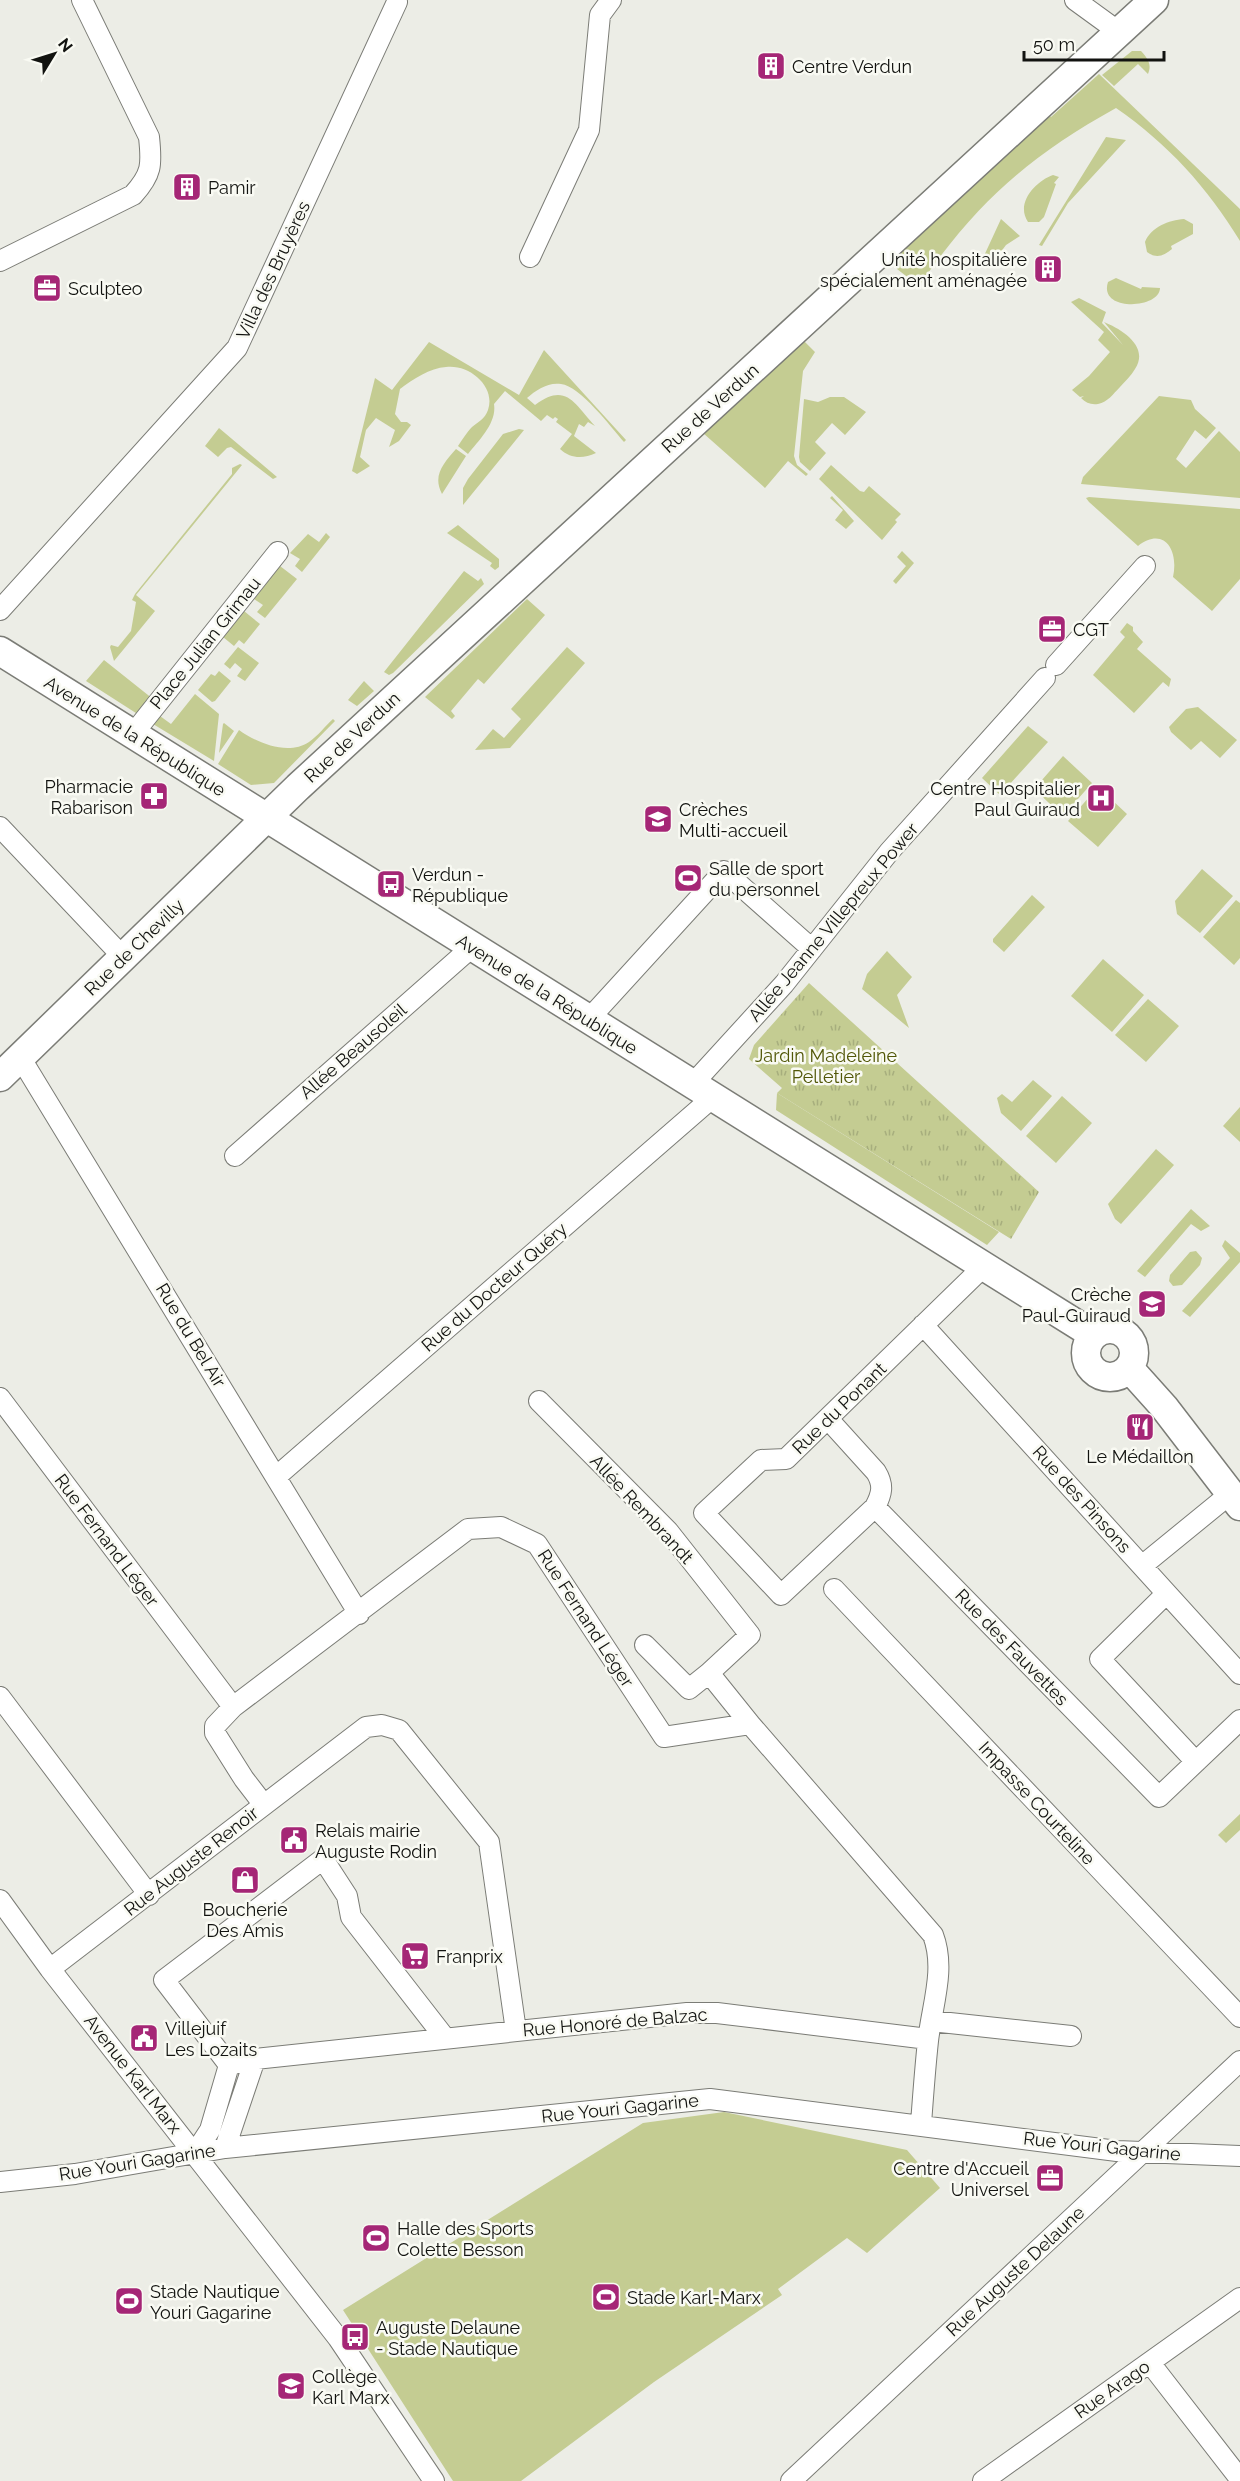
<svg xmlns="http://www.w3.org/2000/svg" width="1240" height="2481" viewBox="0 0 1240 2481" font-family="Raleway,sans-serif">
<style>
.green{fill:#c4cc92}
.park{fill:url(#park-tufts)}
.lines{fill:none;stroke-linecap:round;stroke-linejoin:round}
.street-casing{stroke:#7b7c76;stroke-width:22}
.secondary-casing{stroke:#7b7c76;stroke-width:31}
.street{stroke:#fff;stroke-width:20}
.secondary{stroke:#fff;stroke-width:28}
.labels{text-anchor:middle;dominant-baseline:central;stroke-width:5;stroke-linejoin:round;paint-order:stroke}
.poi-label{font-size:18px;fill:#121310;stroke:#f9faf3;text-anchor:start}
.street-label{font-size:18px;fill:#121310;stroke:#f9faf3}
.park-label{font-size:18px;fill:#515707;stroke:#f9faf3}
</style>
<defs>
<pattern id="park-tufts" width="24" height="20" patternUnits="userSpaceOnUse" patternTransform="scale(1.5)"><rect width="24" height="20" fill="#c4cc92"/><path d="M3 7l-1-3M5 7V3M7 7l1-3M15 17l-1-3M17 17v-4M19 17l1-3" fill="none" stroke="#a7ae7d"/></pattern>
</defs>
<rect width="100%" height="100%" fill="#ecede6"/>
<path class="green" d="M1132 51H1141C1148 59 1152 64 1148 74L1138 64 1114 86 1102 75Z
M1099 74 1240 209V241C1207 187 1168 144 1116 108 1028 157 976 203 919 286L897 269 892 259 1049 115 1051 117Z
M1106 137 1126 140 1068 203 1042 246 1039 245Z
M1053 175 1059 177 1054 183 1056 184 1044 217 1039 222H1028C1015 203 1036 181 1053 175Z
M1001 219 1020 236 1006 245 994 261 983 258Z
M1184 219 1193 224V234L1171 246 1172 249C1164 256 1156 259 1147 252L1145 242C1151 227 1169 220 1184 219Z
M1116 278 1141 289 1142 287 1160 288C1160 309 1098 312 1108 282Z
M1079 298 1106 312 1102 323 1123 345 1104 322C1121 329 1150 346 1135 369 1131 376 1125 381 1120 387 1113 394 1108 402 1098 404 1091 405 1086 403 1081 398L1084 396 1080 397 1072 390 1089 376 1110 352 1098 340 1104 332 1071 302Z
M804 341 815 352 803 371 794 456 797 465 808 474 806 476 788 461 765 488 703 433Z
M429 342 519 395 544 350 626 440 624 442C611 427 580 386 561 384 548 382 536 390 527 398L535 405C566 382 574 403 595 426L588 422 584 427 579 424 574 436 596 453C583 459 571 459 560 449L572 434 556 422 558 419 555 417 553 419 547 415 541 421 505 391 494 404C497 423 479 440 468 454L458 446C462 440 467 432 472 427 478 422 485 419 488 410 496 387 470 364 446 367 430 368 413 379 400 389L395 414 401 422H407L411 425 399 441 389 447 395 430 376 418 366 430 360 457 370 466 357 474 352 471 375 378 392 390Z
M1159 396 1191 400 1195 409 1216 428 1206 439 1195 430 1176 459 1186 468 1219 431 1240 452V498L1081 484 1083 477Z
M830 397H844L866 412 845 435 832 423 815 442 826 453 810 471 800 462 799 457 804 399 818 402Z
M219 428 277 477 273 479 231 447 227 448 218 457 205 446Z
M519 429 524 430 463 505V488L468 479 503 434Z
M456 449 466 456 442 494C432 475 444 463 456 449Z
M240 464 242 465 136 595 155 611 114 661 110 647 111 645 118 647 131 631 136 602 132 600 135 594 232 474V468Z
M831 465 860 491 864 492 869 486 901 514 895 520 897 522 882 540 819 479Z
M832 496 854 521 846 529 835 520 843 510 830 498Z
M1089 497 1240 509V579L1212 611 1173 577C1179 550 1164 526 1138 546L1089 502 1086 498Z
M458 525 499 559V567L495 570 490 566 492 563 447 533Z
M326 533 330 537 302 572 295 566 300 559 290 553 308 534 319 542Z
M902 551 914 563 896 584 893 581 906 566 897 557Z
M280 566 297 579 265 618 257 612 263 605 254 599Z
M464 571 478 581 481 578 484 584 393 673 389 675 384 672Z
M527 599 545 615 484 684 478 679 451 711 455 716 452 719 425 697Z
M244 611 260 624 244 644 239 640 234 646 223 637Z
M1127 623 1133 627V631L1143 642 1137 649 1171 679 1169 687 1163 682 1134 713 1093 675 1125 637 1120 632Z
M238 647 259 663 245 681 237 676 242 669 235 663 230 669 224 664Z
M567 647 585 663 510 748 475 750 493 729 504 738 521 719 511 709Z
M104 660 153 699 139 715 86 681Z
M219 671 231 681 215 701 212 702 198 690 211 674 215 676Z
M364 681 374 691 357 706 348 700Z
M195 694 219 714 214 761 153 724 160 716 171 724Z
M1198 707 1237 740 1220 758 1201 741 1191 750 1171 732 1169 727 1186 709Z
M333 719 335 721 274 783 251 785 218 764 239 730C257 743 288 756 309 742 318 736 325 726 333 719Z
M224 723 234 731 219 753 223 724Z
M1028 726 1048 742 1000 795 982 778Z
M1063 756 1092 783 1063 816 1034 789Z
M1098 787 1127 814 1098 847 1068 821Z
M1202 869 1233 896 1200 933 1177 914 1175 901Z
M1032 895 1045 907 1004 952 993 942V939Z
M1236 900 1240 903V958L1234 965 1203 937Z
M887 951 912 977 897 995 909 1028 862 989 867 974Z
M1103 959 1144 995 1112 1032 1071 996Z
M1148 999 1179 1026 1146 1062 1115 1035Z
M1033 1080 1052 1096 1021 1131 1001 1113 997 1098 1002 1094 1012 1102Z
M777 1093 999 1232 987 1245 776 1110Z
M1062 1096 1092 1123 1056 1163 1026 1136Z
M1240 1107V1142L1223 1126Z
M1156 1149 1174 1165 1121 1224 1115 1219 1108 1204Z
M1191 1209 1210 1226 1201 1231 1191 1224 1145 1277 1137 1271Z
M1225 1240 1240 1253V1262L1190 1317 1182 1311 1230 1258 1222 1246Z
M1196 1251 1202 1258 1200 1265 1182 1285 1173 1286 1169 1281 1170 1275 1190 1252Z
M1240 1814V1830L1226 1843 1218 1835Z
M724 2112 907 2150 940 2188 867 2253 847 2238 778 2289 782 2295 654 2382 521 2481H453L343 2310 643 2123Z"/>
<path class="park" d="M809 983 1039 1192 1011 1239 777 1093 782 1088 749 1059 754 1045Z"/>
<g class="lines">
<g class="street-casing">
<path id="street" d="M1075 0 1119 32
M530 257 589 130 600 15 611 0
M0 261 133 195C152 174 152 165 149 137L82 0
M0 610 237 348 397 2
M1056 665 1145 566
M133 734 278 552
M0 827 124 958
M588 1020 724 871 812 949
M20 1057 359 1614
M694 1086 700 1076 784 984 889 852 1045 678
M235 1156 472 947
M923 1325 1240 1674
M0 1398 233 1707
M539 1401 668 1531 750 1635 709 1673 750 1724
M828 1419 876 1472C884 1485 882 1494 875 1507L1159 1797 1240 1720
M277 1476 712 1098
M875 1507 781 1595 704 1513 761 1460 786 1459 983 1267
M1143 1565 1230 1494
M834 1589 1240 2017
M1166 1594 1100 1659 1196 1762
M645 1645 689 1689 709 1673
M0 1697 149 1895
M264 1805 366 1727 382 1725 399 1730 489 1842 516 2031
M0 1900 50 1969 338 2338 434 2481
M50 1969 264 1805 244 1779 215 1733V1726L233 1707 468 1529 501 1527 537 1544 664 1737 750 1724 933 1935C946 1969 932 2005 928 2041 925 2069 923 2097 921 2124
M931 2021 1071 2036
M229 2065 255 2059 687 2013H717L928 2039
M229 2065 164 1980 323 1859 347 1896 351 1917 445 2038
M225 2148 255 2059
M195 2153 210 2130 229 2065
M0 2182 75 2174 225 2148 710 2099 1117 2151 1240 2156
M1150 2363 1240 2479
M791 2481 1240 2061
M983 2481 1240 2298"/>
</g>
<g class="secondary-casing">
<path id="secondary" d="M0 651 1094 1335
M0 1077 298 787 1154 0
M1086 1353a24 24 0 1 1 48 0a24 24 0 1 1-48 0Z
M1129 1368 1164 1407 1240 1506"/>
</g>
<use href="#street" class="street"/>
<use href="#secondary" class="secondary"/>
</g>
<defs>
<g id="building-square" transform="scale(1.5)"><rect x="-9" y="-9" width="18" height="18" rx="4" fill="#a52676" stroke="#f9faf3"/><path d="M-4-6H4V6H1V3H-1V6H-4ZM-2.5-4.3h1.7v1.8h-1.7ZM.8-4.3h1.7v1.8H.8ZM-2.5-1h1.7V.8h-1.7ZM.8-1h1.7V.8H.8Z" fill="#fff"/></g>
<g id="office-square" transform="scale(1.5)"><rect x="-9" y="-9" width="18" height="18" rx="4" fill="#a52676" stroke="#f9faf3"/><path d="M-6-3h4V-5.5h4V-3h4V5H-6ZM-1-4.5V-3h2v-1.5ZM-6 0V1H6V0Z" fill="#fff"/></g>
<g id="pharmacy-square" transform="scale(1.5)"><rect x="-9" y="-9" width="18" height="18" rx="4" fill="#a52676" stroke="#f9faf3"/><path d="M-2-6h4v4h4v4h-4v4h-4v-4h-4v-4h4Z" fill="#fff"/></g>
<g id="hospital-square" transform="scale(1.5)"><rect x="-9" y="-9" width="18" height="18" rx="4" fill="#a52676" stroke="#f9faf3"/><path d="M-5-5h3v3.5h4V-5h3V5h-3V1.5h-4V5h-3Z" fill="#fff"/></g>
<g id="school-square" transform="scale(1.5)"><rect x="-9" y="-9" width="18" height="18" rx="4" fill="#a52676" stroke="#f9faf3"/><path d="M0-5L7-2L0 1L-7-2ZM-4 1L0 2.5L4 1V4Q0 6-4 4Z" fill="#fff"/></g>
<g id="stadium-square" transform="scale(1.5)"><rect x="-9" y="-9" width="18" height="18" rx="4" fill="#a52676" stroke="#f9faf3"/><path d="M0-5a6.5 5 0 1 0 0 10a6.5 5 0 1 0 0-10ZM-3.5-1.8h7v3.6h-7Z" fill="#fff"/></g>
<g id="bus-square" transform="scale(1.5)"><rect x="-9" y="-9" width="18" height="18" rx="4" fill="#a52676" stroke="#f9faf3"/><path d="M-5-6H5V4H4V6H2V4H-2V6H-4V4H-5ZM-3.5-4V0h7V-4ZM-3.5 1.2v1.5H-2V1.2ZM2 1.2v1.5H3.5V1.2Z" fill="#fff"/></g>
<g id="restaurant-square" transform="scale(1.5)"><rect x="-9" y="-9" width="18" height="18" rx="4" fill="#a52676" stroke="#f9faf3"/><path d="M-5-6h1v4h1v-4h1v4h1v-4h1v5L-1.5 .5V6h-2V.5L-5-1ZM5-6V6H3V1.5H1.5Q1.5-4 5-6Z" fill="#fff"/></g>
<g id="civic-square" transform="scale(1.5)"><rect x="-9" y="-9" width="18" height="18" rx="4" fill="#a52676" stroke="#f9faf3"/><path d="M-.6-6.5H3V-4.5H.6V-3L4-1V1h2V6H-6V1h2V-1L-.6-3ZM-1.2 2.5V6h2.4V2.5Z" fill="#fff"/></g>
<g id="shop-square" transform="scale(1.5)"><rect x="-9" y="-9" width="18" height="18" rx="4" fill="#a52676" stroke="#f9faf3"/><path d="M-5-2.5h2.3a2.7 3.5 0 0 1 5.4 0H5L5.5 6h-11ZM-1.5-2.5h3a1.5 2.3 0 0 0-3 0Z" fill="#fff"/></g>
<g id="supermarket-square" transform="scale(1.5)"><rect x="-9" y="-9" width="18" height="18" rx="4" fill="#a52676" stroke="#f9faf3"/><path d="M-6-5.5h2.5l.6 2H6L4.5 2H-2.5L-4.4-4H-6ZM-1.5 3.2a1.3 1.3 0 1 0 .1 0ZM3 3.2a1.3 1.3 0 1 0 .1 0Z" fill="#fff"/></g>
</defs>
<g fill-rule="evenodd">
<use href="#building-square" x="771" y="66"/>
<use href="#building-square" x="187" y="187"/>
<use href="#building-square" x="1048" y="269"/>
<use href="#office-square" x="47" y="288"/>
<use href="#office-square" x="1052" y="629"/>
<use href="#pharmacy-square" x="154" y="796"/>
<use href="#hospital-square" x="1101" y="798"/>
<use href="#school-square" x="658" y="819"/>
<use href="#stadium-square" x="688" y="878"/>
<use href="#bus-square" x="391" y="884"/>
<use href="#school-square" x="1152" y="1304"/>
<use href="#restaurant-square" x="1140" y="1427"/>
<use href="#civic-square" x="294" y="1840"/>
<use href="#shop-square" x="245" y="1880"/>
<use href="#supermarket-square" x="415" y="1956"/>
<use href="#civic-square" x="144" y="2038"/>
<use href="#office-square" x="1050" y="2178"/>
<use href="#stadium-square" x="376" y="2238"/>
<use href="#stadium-square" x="606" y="2297"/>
<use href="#stadium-square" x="129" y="2301"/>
<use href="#bus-square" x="355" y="2337"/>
<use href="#school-square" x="291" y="2386"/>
</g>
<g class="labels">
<g class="poi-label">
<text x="792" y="66">Centre Verdun</text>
<text x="208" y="187">Pamir</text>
<text x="1027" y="259" text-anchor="end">Unité hospitalière<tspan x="1027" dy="21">spécialement aménagée</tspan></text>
<text x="68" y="288">Sculpteo</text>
<text x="1073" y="629">CGT</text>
<text x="133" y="786" text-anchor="end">Pharmacie<tspan x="133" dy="21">Rabarison</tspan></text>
<text x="1080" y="788" text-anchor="end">Centre Hospitalier<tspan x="1080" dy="21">Paul Guiraud</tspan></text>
<text x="679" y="809">Crèches<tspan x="679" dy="21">Multi-accueil</tspan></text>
<text x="709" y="868">Salle de sport<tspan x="709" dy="21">du personnel</tspan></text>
<text x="412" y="874">Verdun -<tspan x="412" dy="21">République</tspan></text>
<text x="1131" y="1294" text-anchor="end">Crèche<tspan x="1131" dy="21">Paul-Guiraud</tspan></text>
<text x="1140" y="1456" text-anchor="middle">Le Médaillon</text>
<text x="315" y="1830">Relais mairie<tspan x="315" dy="21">Auguste Rodin</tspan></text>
<text x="245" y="1909" text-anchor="middle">Boucherie<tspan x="245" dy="21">Des Amis</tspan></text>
<text x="436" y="1956">Franprix</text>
<text x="165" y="2028">Villejuif<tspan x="165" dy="21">Les Lozaits</tspan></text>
<text x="1029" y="2168" text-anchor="end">Centre d'Accueil<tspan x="1029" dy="21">Universel</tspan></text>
<text x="397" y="2228">Halle des Sports<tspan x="397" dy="21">Colette Besson</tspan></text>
<text x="150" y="2291">Stade Nautique<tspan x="150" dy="21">Youri Gagarine</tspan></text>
<text x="627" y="2297">Stade Karl-Marx</text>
<text x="376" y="2327">Auguste Delaune<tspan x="376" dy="21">- Stade Nautique</tspan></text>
<text x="312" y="2376">Collège<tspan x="312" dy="21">Karl Marx</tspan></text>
</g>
<g class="street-label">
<text transform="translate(273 270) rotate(-65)">Villa des Bruyères</text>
<text transform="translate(710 408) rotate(-42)">Rue de Verdun</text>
<text transform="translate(205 643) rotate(-51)">Place Julian Grimau</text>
<text transform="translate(135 736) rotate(32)">Avenue de la République</text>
<text transform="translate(352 737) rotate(-43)">Rue de Verdun</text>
<text transform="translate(833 922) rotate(-50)">Allée Jeanne Villepreux Power</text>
<text transform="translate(134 947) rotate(-44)">Rue de Chevilly</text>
<text transform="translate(547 994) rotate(32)">Avenue de la République</text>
<text transform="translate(353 1051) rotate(-41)">Allée Beausoleil</text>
<text transform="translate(494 1287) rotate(-41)">Rue du Docteur Quéry</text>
<text transform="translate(191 1335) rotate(59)">Rue du Bel Air</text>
<text transform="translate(839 1408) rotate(-44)">Rue du Ponant</text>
<text transform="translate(1082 1499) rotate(48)">Rue des Pinsons</text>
<text transform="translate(642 1509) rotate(47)">Allée Rembrandt</text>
<text transform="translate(107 1540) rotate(53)">Rue Fernand Léger</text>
<text transform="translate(586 1618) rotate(57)">Rue Fernand Léger</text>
<text transform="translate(1012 1647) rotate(46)">Rue des Fauvettes</text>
<text transform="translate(1037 1803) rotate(47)">Impasse Courteline</text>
<text transform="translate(191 1861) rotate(-38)">Rue Auguste Renoir</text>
<text transform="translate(615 2022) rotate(-5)">Rue Honoré de Balzac</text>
<text transform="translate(133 2074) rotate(52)">Avenue Karl Marx</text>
<text transform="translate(620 2108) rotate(-6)">Rue Youri Gagarine</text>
<text transform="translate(1102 2146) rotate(6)">Rue Youri Gagarine</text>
<text transform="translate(137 2162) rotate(-9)">Rue Youri Gagarine</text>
<text transform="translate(1015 2271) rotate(-43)">Rue Auguste Delaune</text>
<text transform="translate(1112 2389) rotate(-35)">Rue Arago</text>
</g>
<g class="park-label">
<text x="826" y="1055">Jardin Madeleine<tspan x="826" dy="21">Pelletier</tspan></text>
</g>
</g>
<g transform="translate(54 54) rotate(52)" stroke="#f9faf3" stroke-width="4.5" paint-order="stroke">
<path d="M0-4.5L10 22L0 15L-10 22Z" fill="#121310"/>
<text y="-9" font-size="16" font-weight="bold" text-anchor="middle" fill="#121310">N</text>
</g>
<path d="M1024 51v9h140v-9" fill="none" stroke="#121310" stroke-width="3"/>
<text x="1033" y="51" font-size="18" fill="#121310" stroke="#f9faf3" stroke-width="4.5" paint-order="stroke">50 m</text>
</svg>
